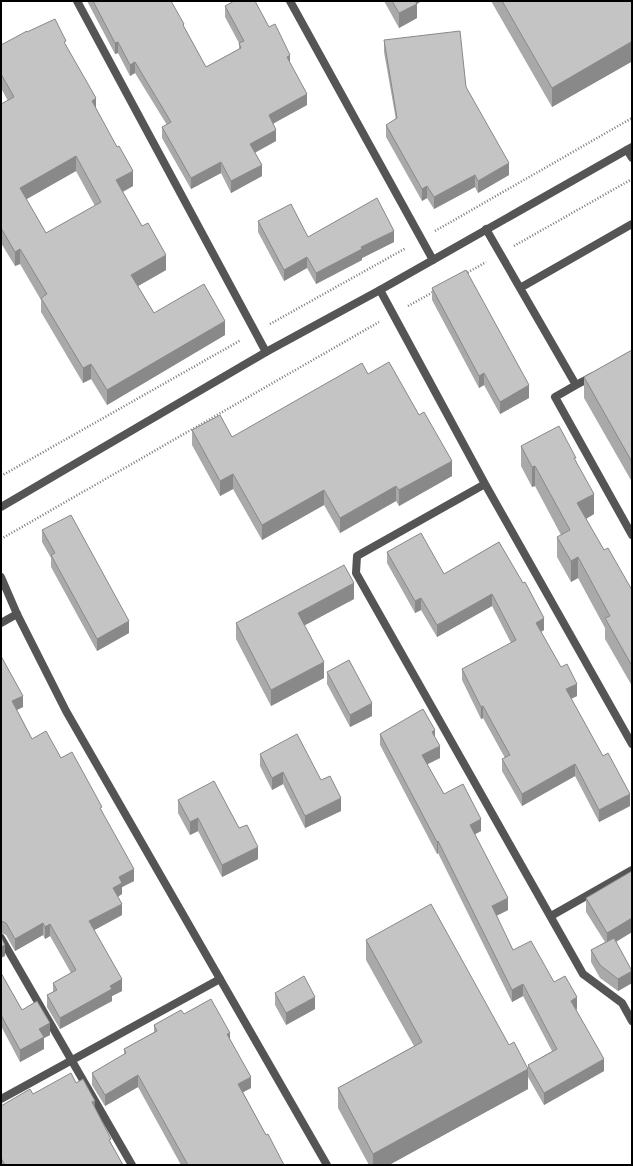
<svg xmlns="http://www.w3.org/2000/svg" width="633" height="1166" viewBox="0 0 633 1166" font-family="'PT Sans',sans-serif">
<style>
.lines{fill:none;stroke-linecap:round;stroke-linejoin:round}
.path{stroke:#777;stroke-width:2.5;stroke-dasharray:1 2;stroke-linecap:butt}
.service{stroke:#555;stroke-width:8}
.minor{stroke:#555;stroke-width:8}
.tertiary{stroke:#555;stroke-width:8}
.wall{fill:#a9a9a9;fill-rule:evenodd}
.shaded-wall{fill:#898989}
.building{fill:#c4c4c4;stroke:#898989;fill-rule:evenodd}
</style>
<rect width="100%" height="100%" fill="#fff"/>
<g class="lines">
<path class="path" d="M435 231 632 118
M514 246 632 179
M465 274 486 262
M408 306 435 291
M270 324 406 248
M1 476 241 340
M1 539 379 322"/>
<path class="service" d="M627 150 632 158
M486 229 576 385 593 376
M520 288 632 224
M576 385 555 397 632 535"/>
<path class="minor" d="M77 1 266 352
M290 1 433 260
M380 290 485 484 632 744
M485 484 357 556 356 573 583 974 622 1003 632 1021
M1 623 17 614
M551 916 632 870
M1 938 132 1165
M1 1099 220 979"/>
<path class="tertiary" d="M1 507 266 352 380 290 632 147
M1 577 17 614 66 711 327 1165"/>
</g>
<path class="wall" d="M87 1H171L184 27 206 67 239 49V43L225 17V6L269 27 290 64 307 105 273 123 276 141 255 153 262 176 231 193 221 173 191 189 162 138V127L167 125 135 73 130 76 118 53 115 54Z
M384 1H421L417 4V18L399 28Z
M491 1H632V64L631 62 552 107Z
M27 32 66 45 133 186 123 192 166 270 138 286 154 313 225 335 107 405 91 379 83 383 41 312V300L20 264 15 266 1 243V105L8 101 1 88V45ZM76 171 95 206 46 233 26 199Z
M384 40 466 87 509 175 478 193 475 187 434 209 427 198 422 201 386 137V125L396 120 384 52Z
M258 221 308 237 394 242 362 258V260L316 284 307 268 284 281 258 232Z
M432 288 529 398 500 414 484 385 479 388 432 300Z
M632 350V482L584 398V377Z
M368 374 452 476 399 506 396 501 340 533 324 505 262 540 233 489 220 496 192 445V430L232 437Z
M521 446 576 461 594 514 586 519 604 550 632 590V686L605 639V628L578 578 571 582 557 557V537L561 535 535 486 532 487 521 466Z
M42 530 129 633 97 651 51 567V558L42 542Z
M499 542 544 630 541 632 577 696 571 699 630 806 599 822 575 776 522 806 502 771V759L505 758 483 718 481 719 462 680V669L511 643 492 606 437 637 421 610 415 613 387 563V552L444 574Z
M354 599 304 625 324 678 271 706 236 639V623Z
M1 656 23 707 17 710 32 739 61 758 102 812 134 881 122 887V894L118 897 122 915 94 930 122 991 112 996V1001L60 1029 47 1007V995L53 992V983L71 973 50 936 45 939 43 935 15 951 6 935 1 933Z
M327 672 372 716 350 727 327 684Z
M380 734 435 738 440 758 427 764 444 794 481 831 475 834 508 910 496 916 513 950 554 982 577 1009 576 1010 604 1071 544 1105 528 1077V1089L389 1165H369L338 1108V1088L414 1046 366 960V940L509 1045 528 1068V1065L552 1051 523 996 512 1002 438 853 437 854 380 745Z
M260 754 321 780 341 811 305 828 283 784 272 790 260 766Z
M178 800 239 828 258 859 222 877 198 831 190 835 178 813Z
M632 871V932L616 942 632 983 618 991 600 978 591 962V950L605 942 586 912V898Z
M1 973 22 1010 50 1035 44 1038V1049L20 1062 1 1026Z
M275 993 315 1009 286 1025 275 1005Z
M184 1014 230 1039 251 1088 243 1092 266 1135 284 1165H181L138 1087 105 1106 92 1085V1073L124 1055V1049L154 1032V1025Z
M76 1083 95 1109 111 1143 123 1165H1V1106L33 1094Z"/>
<path class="shaded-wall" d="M411 1H421L417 4V18L399 28V13Z
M118 42V53L115 54V43Z
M631 42V62L552 107V88Z
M290 55V66L287 57Z
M135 62V73L130 76V65Z
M307 94V105L269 126V115Z
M96 98V113L92 101Z
M276 130V141L250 155V144Z
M76 156V171L20 203V188Z
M221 162V173L191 189V178Z
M509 163V175L478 193V181Z
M262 165V176L231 193V181Z
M133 171V186L116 195V180Z
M475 175V187L434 209V197Z
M427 186V198L422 201V189Z
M394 231V242L362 258V260L316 284V273L361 247Z
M20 249V264L15 266V252Z
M166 255V270L131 290V275Z
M307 257V268L284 281V270Z
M225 321V335L107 405V390Z
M91 364V379L83 383V368Z
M484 373V385L479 388V376Z
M529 385V398L500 414V402Z
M452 461V476L399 506V490Z
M535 466V486L532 487V467Z
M233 474V489L220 496V481Z
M396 486V501L340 533V518Z
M324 490V505L262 540V525Z
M594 494V514L577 524V503Z
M578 557V578L571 582V561Z
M354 583V599L298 629V613Z
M492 594V606L437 637V625Z
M421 598V610L415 613V601Z
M544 618V630L536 634V623Z
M129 621V633L97 651V639Z
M324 662V678L271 706V690Z
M577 684V696L566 701V689Z
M23 696V707L12 712V701Z
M372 703V716L350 727V715Z
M483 706V718L481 719V707Z
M435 730V742L432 732Z
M440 746V758L422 767V755Z
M575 764V776L522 806V794Z
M283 772V784L272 790V778Z
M630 794V806L599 822V810Z
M341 798V811L305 828V816Z
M198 818V831L190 835V822Z
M481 819V831L470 837V825Z
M438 841V853L437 854V842Z
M258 847V859L222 877V865Z
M134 869V881L122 887V894L113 899V888L119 877Z
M508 898V910L492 918V906Z
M122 904V915L89 933V921Z
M632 918V932L607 947V933Z
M43 923V935L15 951V939Z
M50 924V936L45 939V927Z
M5 945V956L1 958V947Z
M632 971V983L618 991V979Z
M122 979V991L112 996V1001L60 1029V1018L110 986Z
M523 984V996L512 1002V990Z
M315 997V1009L286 1025V1013Z
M577 997V1009L571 1012V1001Z
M50 1023V1035L44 1038V1049L20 1062V1050L39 1029Z
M230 1033V1044L227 1034Z
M604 1059V1071L544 1105V1093Z
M528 1069V1089L389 1165H373V1154Z
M138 1075V1087L105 1106V1095Z
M251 1077V1088L238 1095V1084Z
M95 1101V1112L92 1102Z"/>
<path class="building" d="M93 1H171L184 24 183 25 206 67 241 48 239 43 244 41 225 6 234 1H255L269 27 275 24 290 55 287 57 307 94 269 115 276 130 250 144 262 165 231 181 221 162 191 178 162 127 171 122 135 62 130 65 118 42 115 43Z
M392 1H415L417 4 399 13Z
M502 1H632V44L631 42 552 88Z
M55 19 66 41 64 42 96 98 92 101 117 147 119 146 133 171 116 180 142 226 148 223 166 255 131 275 154 313 204 284 225 321 107 390 91 364 83 368 41 298 47 294 20 249 15 252 1 228V104L14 97 1 74V45L27 31V32ZM76 156 101 202 46 233 20 188Z
M460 31 466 87 509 163 478 181 475 175 434 197 427 186 422 189 386 125 397 118 384 40Z
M377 198 394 231 361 247 362 249 316 273 307 257 284 270 258 221 291 204 308 237Z
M466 270 529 385 500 402 484 373 479 376 432 288Z
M632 350V462L584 377Z
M389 362 419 415 424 412 452 461 399 490 396 486 340 518 324 490 262 525 233 474 220 481 192 430 220 415 232 437 362 363 368 374Z
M559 426 576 458H574L594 494 577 503 604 550 608 548 632 590V666L605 618 610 616 578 557 571 561 557 537 570 530 535 466 532 467 521 446Z
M71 515 129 621 97 639 51 555 55 553 42 530Z
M421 533 444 574 499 542 523 583 525 582 544 618 536 623 561 667 567 664 577 684 566 689 603 756 608 753 630 794 599 810 575 764 522 794 502 759 510 755 483 706 481 707 462 669 516 640 492 594 437 625 421 598 415 601 387 552Z
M344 565 354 583 298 613 324 662 271 690 236 623Z
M1 656 23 696 12 701 32 739 46 731 61 758 72 752 102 807 100 808 134 869 119 877 122 883 113 888 122 904 89 921 122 979 110 986 112 989 60 1018 47 995 57 990 53 983 76 970 50 924 45 927 43 923 15 939 6 923 1 921Z
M349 660 372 703 350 715 327 672Z
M423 709 435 730 432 732 440 746 422 755 444 794 463 784 481 819 470 825 508 898 492 906 513 950 531 941 554 982 565 976 577 997 571 1001 604 1059 544 1093 528 1065 557 1049 523 984 512 990 438 841 437 842 380 734Z
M297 734 321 780 330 776 341 798 305 816 283 772 272 778 260 754Z
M214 781 239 828 247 825 258 847 222 865 198 818 190 822 178 800Z
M632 871V918L607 933 586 898Z
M431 904 509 1045 514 1042 528 1069 373 1154 338 1088 422 1042 366 940Z
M1 937 5 945 1 947Z
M614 938 632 971 618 979 600 965 591 950Z
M1 973 22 1010 37 1001 50 1023 39 1029 44 1037 20 1050 1 1015Z
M304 976 315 997 286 1013 275 993Z
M211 999 230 1033 227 1034 251 1077 238 1084 266 1135 268 1134 284 1165H188L138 1075 105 1095 92 1073 126 1053 124 1049 157 1031 154 1025 181 1010 184 1014Z
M71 1073 76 1083 83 1079 95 1101 92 1102 111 1139 109 1140 123 1165H5L1 1158V1106L30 1089 33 1094Z"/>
<rect width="633" height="1166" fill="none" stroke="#000000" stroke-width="4"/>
</svg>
